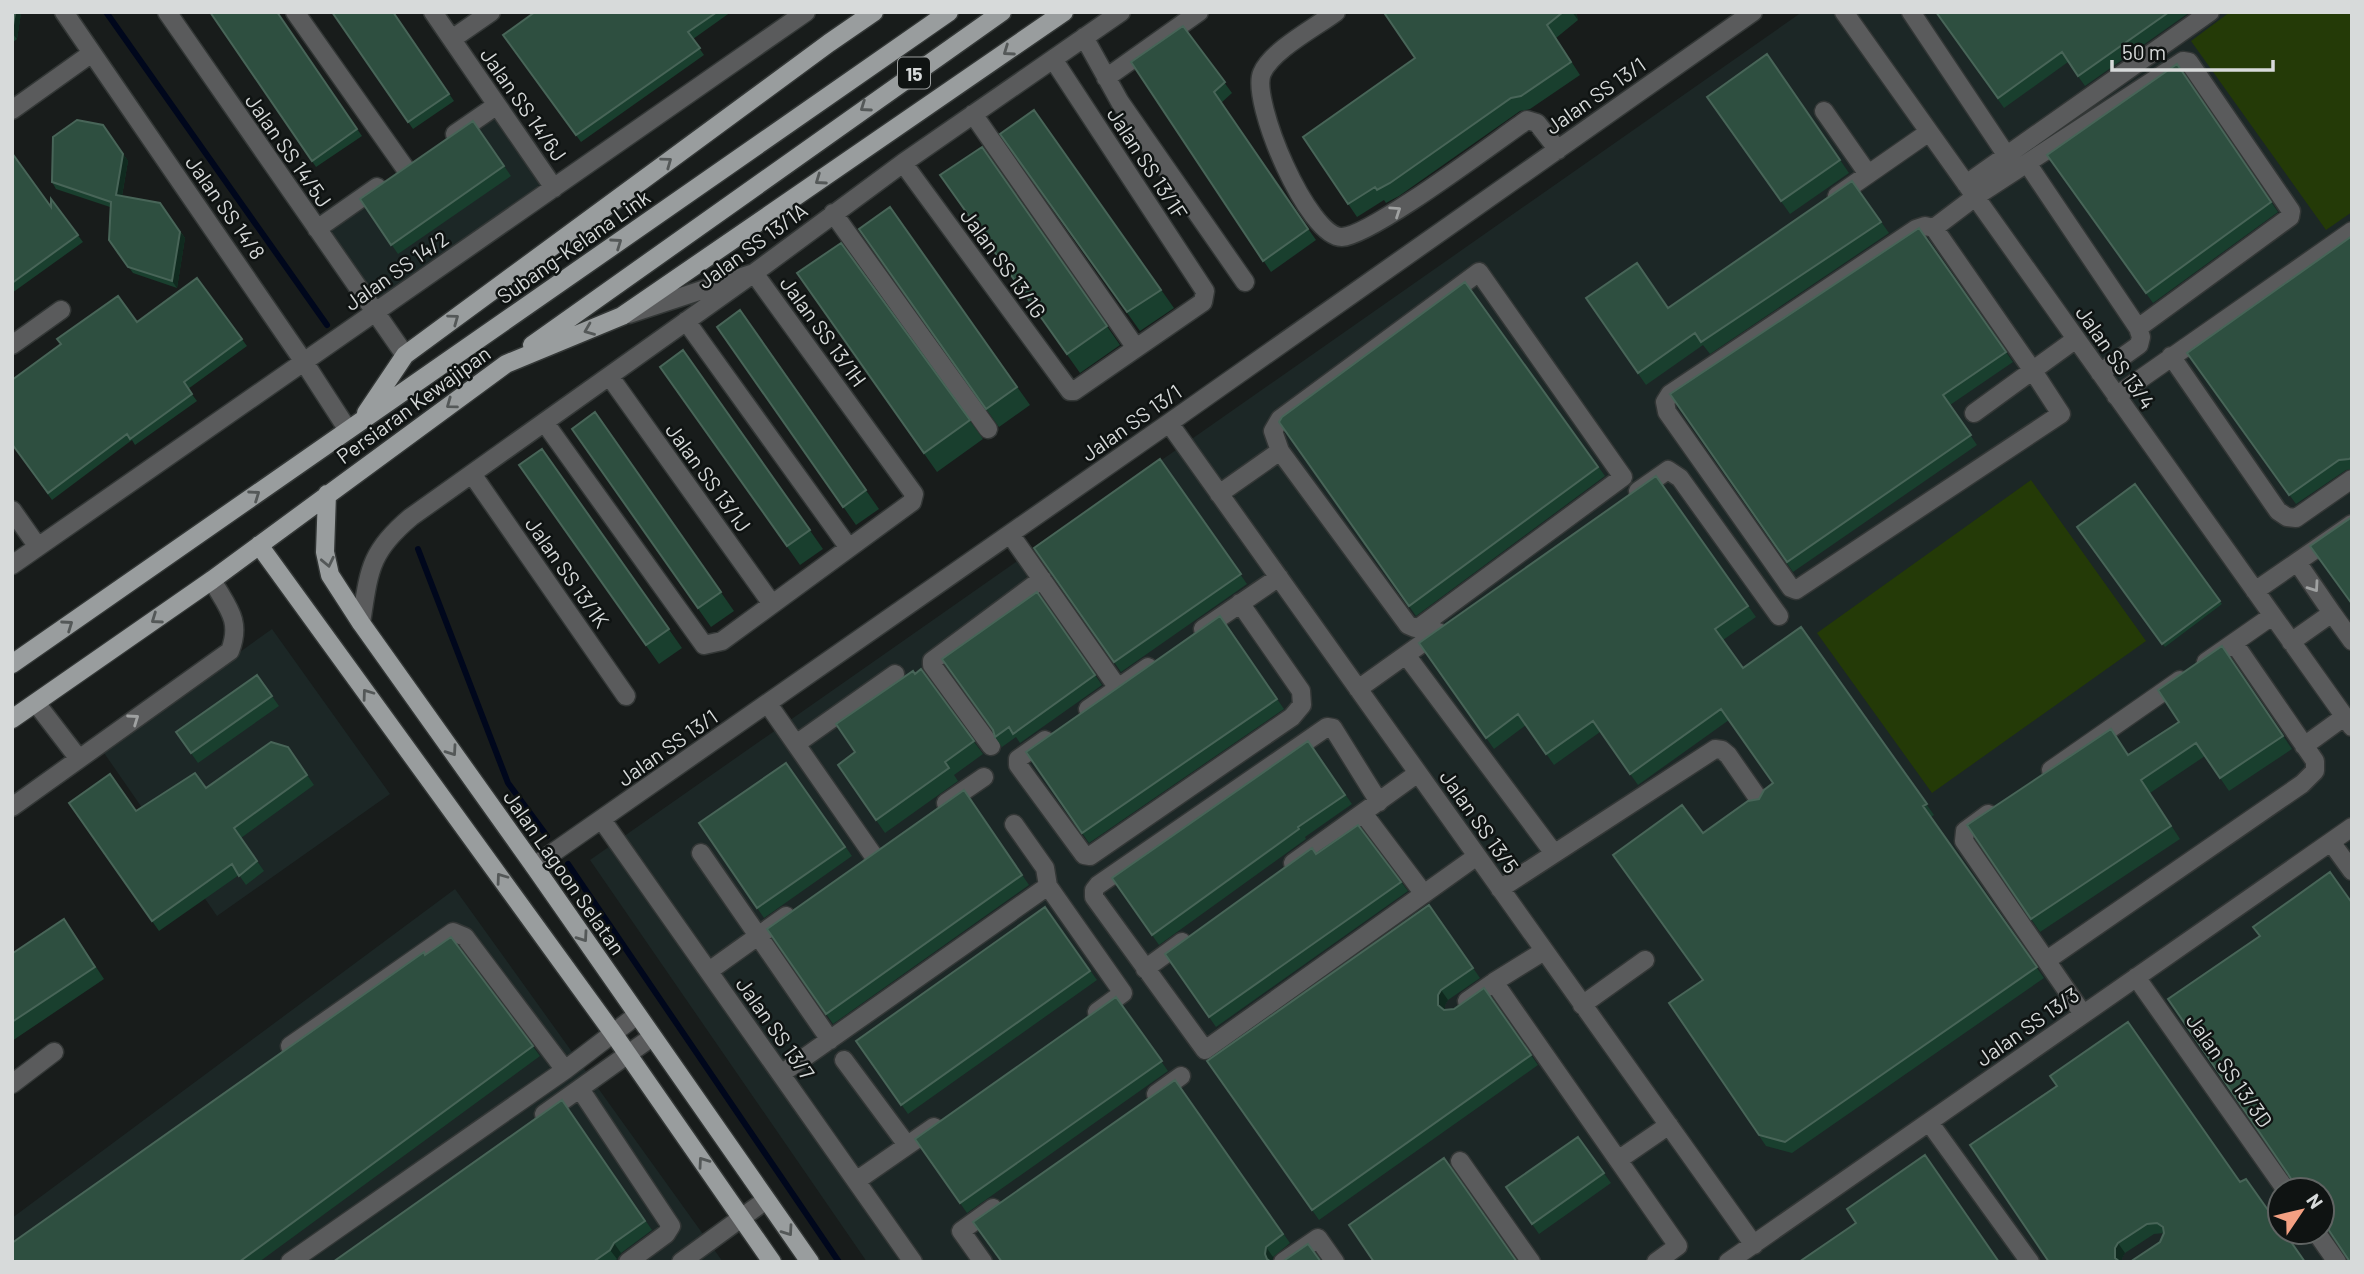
<svg xmlns="http://www.w3.org/2000/svg" width="2364" height="1274" viewBox="0 0 2364 1274" font-family="Barlow,sans-serif">
<style>
.built{fill:#1c2726;fill-rule:evenodd}
.green{fill:#243a07}
.lines{fill:none;stroke-linecap:round;stroke-linejoin:round}
.stream{stroke:#00071c;stroke-width:6}
.minor-casing{stroke:#333736;stroke-width:21}
.major-casing{stroke:#333736;stroke-width:21}
.minor{stroke:#5a5b5c;stroke-width:18}
.major{stroke:#999d9e;stroke-width:18}
.wall{fill:#193f2e}
.shaded-wall{fill:#102a1f}
.building{fill:#2e4f40;stroke:#486558;stroke-width:2}
.oneway{stroke:#545858}
.oneway2{stroke:#9fa1a1}
.labels{text-anchor:middle;dominant-baseline:central;stroke-width:5;stroke-linejoin:round;paint-order:stroke}
.shield{fill:#0f1312;stroke:#9b9e9e;stroke-width:2}
.shield-label{font-size:19px;font-weight:bold;fill:#d7dada}
.street-label{font-size:21px;fill:#d7dada;stroke:#0f1312}
</style>
<rect width="100%" height="100%" fill="#181c1b"/>
<path class="built" d="M1802 12H2352V1262H867L590 860ZM2280 1190H2322V1232H2280Z
M493 115 543 186 375 302 325 230Z
M272 629 390 794 217 916 102 750Z
M455 889 723 1262H12V1218Z"/>
<path class="green" d="M2230 12H2352V212L2326 230 2191 41Z
M2031 480 2146 641 1932 793 1817 633Z"/>
<g class="lines">
<path class="stream" d="M106 12 327 325
M418 549 508 783 547 836
M568 864 839 1262"/>
<g class="minor-casing">
<path id="minor" d="M64 12 304 362 348 430
M167 12 405 355
M295 12 405 168
M433 12 554 188
M1336 12C1316 27 1272 50 1262 73 1250 100 1308 238 1342 237 1371 236 1495 142 1527 120L1537 123 1558 150
M1844 12 2352 727
M1911 12 2007 156
M1084 37 1120 102 1245 282
M452 39 491 12
M1106 78 1199 12
M12 110 92 53
M1824 111 1868 174
M973 114 1136 348
M455 134 497 105
M903 163 1070 391H1074L1203 302 1205 291 1053 59
M2027 163 2138 328 2141 337 2139 345 2100 373
M1966 184 2210 12
M1837 196 1929 132
M833 213 988 429
M1925 226 1934 228 2033 371 2061 414 1796 590 1791 588 1667 412 1665 402 1670 394 1916 229Z
M1934 228 1975 197 2183 61 2189 62 2291 211 2290 217 2138 328
M317 229 377 187
M1479 272 1623 477 1421 626 1415 628 1408 625 1280 451 1273 431 1280 419Z
M686 321 849 548
M12 345 61 310
M2171 356 2278 511 2287 517 2296 518 2352 479
M610 377 772 604
M2116 396 2352 231
M1974 413 2076 339
M545 423 704 645 722 641 912 502 914 494 754 273 629 314
M1169 423 1754 1245
M472 474 626 696
M1638 491 1668 470 1680 478 1779 616
M1219 494 1280 451
M12 510 38 547
M1010 534 1118 688
M2297 562 2332 613
M12 565 806 12
M2255 591 2352 524
M361 623C369 571 369 552 411 517L754 273 903 163 1121 12
M1203 629 1279 577
M2291 642 2332 613 2352 641
M1406 655 1553 852
M2206 662 2272 616
M1358 689 1438 632
M36 703 79 759
M768 704 873 855
M1088 709 1148 667
M1045 740 1018 759V765L1084 855 1090 856 1292 717 1302 705 1301 691 1240 603
M796 744 895 674
M991 746 932 665V661L1042 579
M2304 746 2344 717
M2051 770 2180 680
M1379 802 1333 728 1327 727 1098 885 1094 890V897L1205 1050 1477 856
M946 803 984 777
M12 807 230 651C242 620 227 607 212 580
M1363 813 1424 894
M1988 814 1965 831 1964 841 2083 1014
M602 820 913 1262
M1014 824 1045 868 1048 886 1123 993 1097 1012
M2331 842 2352 871
M701 853 830 1040
M1293 863 1418 773
M534 866 1169 423 1753 12
M1500 889 1715 749 1722 750 1728 755 1760 801
M2047 960 2302 784 2315 771V761L2234 643
M1145 969 1182 942
M709 971 786 916
M2136 977 2286 1190
M1494 982 1544 951
M1467 1001 1494 982 1678 1246 1656 1262
M1582 1005 1645 960
M290 1046 453 932 465 937 565 1070
M844 1060 907 1145
M781 1074 1048 886
M12 1084 54 1052
M580 1089 671 1226 666 1234 628 1262
M1156 1094 1181 1076
M544 1114 652 1037
M1929 1122 2030 1262
M1618 1160 1669 1125
M1460 1161 1531 1262
M856 1181 934 1127
M2316 1232 2337 1262
M290 1262 565 1070 637 1015
M681 1262 766 1200
M983 1262 961 1231 993 1208
M1283 1262 1318 1238 1335 1262
M1728 1262 2352 827"/>
</g>
<g class="major-casing">
<path id="major" d="M532 345 1002 12
M366 413 405 355 829 43 874 12
M327 494 325 552 330 575 361 623 534 866 810 1262
M259 545 613 1033 772 1262
M12 664 949 12
M12 719 212 580 506 364 622 316 1064 12"/>
</g>
<use href="#minor" class="minor"/>
<use href="#major" class="major"/>
</g>
<path class="wall" d="M12 12 21 13 17 39 12 43Z
M210 12H277L362 136 316 167Z
M332 12H393L454 101 413 129Z
M535 12H731L693 39 704 55 581 142 503 35Z
M1388 12H1576L1578 20 1556 38 1580 75 1530 109 1520 111 1399 196 1386 203 1384 200 1357 217 1303 137 1415 58Z
M1936 12H2190L2085 86 2068 62 2004 108Z
M1183 26 1232 93 1221 103 1316 240 1271 272 1131 62Z
M1767 54 1849 173 1790 214 1707 97Z
M2177 64 2278 212 2153 303 2047 155Z
M1034 110 1174 308 1140 331 1000 134Z
M473 121 511 176 398 254 360 199Z
M103 125 128 161 122 196 160 203 185 238 177 288 133 273 109 240 110 207 56 189 52 182Z
M982 147 1120 345 1080 373 940 175Z
M12 153 51 207V199L83 242 12 293Z
M1852 181 1889 233 1710 354 1703 345 1646 385 1586 298 1669 308Z
M890 207 1030 405 999 427 859 229Z
M1919 228 2013 362 1950 405 1977 445 1793 572 1670 394Z
M2352 236V469L2346 470 2296 504 2187 353Z
M841 243 983 439 937 472 797 273Z
M197 278 247 346 188 389 197 401 135 445 132 440 52 500 12 444 137 322Z
M1465 282 1605 476 1416 616 1279 422Z
M740 310 879 509 856 525 717 327Z
M683 350 823 549 800 565 660 367Z
M595 412 734 611 711 627 572 429Z
M542 449 682 648 659 664 519 465Z
M1160 459 1247 584 1121 672 1034 548Z
M1656 476 1756 617 1723 640 1743 668 1801 627 1934 815 1931 817 2044 978 1792 1153 1766 1146 1669 1003 1702 980 1703 833 1759 799 1773 783 1729 720 1638 785 1600 732 1554 765 1526 725 1494 749 1419 643Z
M2135 484 2222 604 2165 647 2077 527Z
M1037 592 1102 685 1020 743 1016 737 1002 747 995 737Z
M1220 616 1284 709 1089 843 1026 752Z
M2222 646 2292 749 2229 791 2205 756 2150 793 2180 839 2040 932 1967 825 2128 755 2179 722Z
M921 669 983 754 954 775 958 781 885 833 838 765 855 752 915 674Z
M257 675 279 706 198 763 176 732Z
M1308 741 1352 804 1305 837 1306 839 1159 945 1112 878Z
M288 747 314 785 241 838 264 871 246 885 239 875 159 931 69 803 136 811 206 788Z
M786 763 852 856 764 918 699 823Z
M964 790 1029 885 833 1024 767 929Z
M1358 825 1408 891 1216 1027 1165 954Z
M1429 905 1480 978 1448 1000 1445 1005V1010L1454 1009 1484 988 1538 1065 1319 1220 1207 1061Z
M1045 907 1097 980 908 1114 863 1050Z
M64 919 104 979 12 1041V952L13 953Z
M451 937 540 1056 259 1262H12Z
M1116 997 1168 1071 967 1213 915 1139Z
M1175 1080 1290 1243 1273 1257 973 1222Z
M562 1100 652 1230 621 1253 617 1259 614 1262H333Z
M1578 1137 1611 1183 1539 1234 1506 1187Z
M2240 1182 2305 1262H2132L2160 1242 2164 1233 2154 1234 2125 1253 2122 1258V1262H2049Z"/>
<path class="shaded-wall" d="M15 12 21 13 17 39 12 33Z
M1572 12H1576L1578 20Z
M123 154 128 161 121 201 116 195Z
M180 232 185 238 177 288 172 281Z
M1441 990 1448 1000 1445 1005V1015L1438 1005V995Z
M614 1243 621 1253 617 1259 610 1250Z
M2118 1243 2125 1253 2122 1258V1262H2118L2115 1258V1248Z
M1266 1247 1273 1257 1272 1262H1269L1265 1254Z"/>
<path class="building" d="M12 12H15L12 32Z
M210 12H277L357 129 312 161Z
M332 12H393L449 94 408 122Z
M535 12H717L688 32 700 48 576 135 503 35Z
M1388 12H1563L1547 25 1571 62 1521 96 1511 98 1390 183 1377 190 1375 187 1348 204 1303 137 1415 58 1385 14Z
M1936 12H2169L2078 76 2062 52 1998 98Z
M1183 26 1225 82 1214 92 1308 229 1263 261 1131 62Z
M1767 54 1840 160 1781 201 1707 97Z
M2177 64 2271 202 2146 293 2047 155Z
M1034 110 1161 290 1127 312 1000 134Z
M77 120 103 125 123 154 116 195 160 203 180 232 172 281 128 267 109 240 111 202 52 182 53 137Z
M473 121 504 166 391 245 360 199Z
M982 147 1107 326 1067 354 940 175Z
M12 153 51 207V199L78 235 12 283Z
M1852 181 1881 222 1701 342 1695 333 1638 373 1586 298 1637 263 1668 308Z
M890 207 1017 387 986 409 859 229Z
M1919 228 2006 352 1943 395 1971 435 1787 562 1670 394Z
M2352 236V457L2349 459 2339 460 2289 495 2187 353Z
M841 243 970 420 924 453 797 273Z
M197 278 242 339 184 382 192 394 130 439 127 434 48 493 12 444V380L61 344 57 339 118 296 137 322Z
M1465 282 1598 467 1409 606 1279 422 1282 417Z
M740 310 866 490 843 507 717 327Z
M683 350 810 530 787 546 660 367Z
M595 412 721 592 698 608 572 429Z
M542 449 669 629 646 645 519 465Z
M1160 459 1241 574 1114 662 1034 548Z
M1656 476 1748 606 1715 629 1743 668 1801 627 1927 804 1923 806 2037 967 1785 1142 1759 1135 1669 1003 1703 980 1613 855 1682 805 1703 833 1748 801 1759 799 1764 790 1773 783 1721 709 1630 774 1593 721 1546 754 1518 714 1486 738 1419 643Z
M2135 484 2220 601 2162 644 2077 527Z
M2352 517V604L2310 546Z
M1037 592 1095 675 1013 734 1009 727 995 737 993 730 942 659Z
M1220 616 1277 699 1082 833 1026 752Z
M2222 646 2283 736 2220 778 2196 743 2141 780 2171 826 2031 919 1967 825 2111 729 2128 755 2179 722 2158 690Z
M921 669 974 741 945 762 949 768 876 820 838 765 855 752 836 724 913 671 915 674Z
M257 675 272 696 191 753 176 732Z
M1308 741 1345 795 1298 827 1299 829 1152 935 1112 878Z
M271 742 288 747 307 775 234 828 257 861 239 876 232 864 152 921 69 803 110 774 136 811 195 773 206 788Z
M786 763 845 847 757 908 699 823Z
M964 790 1022 875 826 1014 767 929Z
M1358 825 1401 882 1209 1017 1165 954 1312 848 1316 854Z
M2330 872 2352 903V1262H2350L2322 1220V1190H2298L2288 1174 2168 999 2260 936 2253 927Z
M1429 905 1473 968 1441 990 1438 995V1005L1444 1010 1454 1009 1484 988 1531 1055 1312 1210 1207 1061Z
M1045 907 1090 971 901 1105 856 1041Z
M64 919 95 967 12 1022V952L13 953Z
M451 937 533 1046 239 1262H12V1243L424 952 425 955Z
M1116 997 1162 1061 960 1203 915 1139Z
M2128 1022 2240 1182 2246 1179 2280 1227V1232H2284L2305 1262H2130L2160 1242 2164 1233 2163 1227 2157 1223 2147 1224 2118 1243 2115 1248V1258L2120 1262H2049L1970 1145 2057 1086 2050 1076Z
M1175 1080 1283 1234 1266 1247 1265 1254 1267 1259 1271 1262H1002L973 1222Z
M562 1100 645 1221 614 1243 610 1250 593 1262H333Z
M1578 1137 1604 1173 1532 1224 1506 1187Z
M1925 1155 1999 1262H1799L1856 1223 1847 1209Z
M1444 1158 1517 1262H1374L1349 1225Z
M1308 1244 1321 1262H1282Z"/>
<defs><path id="oneway-chevron" d="M-2-3.5L2.5 0L-2 3.5" fill="none" stroke-width="1.6" stroke-linecap="round" stroke-linejoin="round" transform="scale(1.75)"/></defs>
<g class="oneway">
<use href="#oneway-chevron" transform="translate(1008 51) rotate(145)"/>
<use href="#oneway-chevron" transform="translate(865 107) rotate(145)"/>
<use href="#oneway-chevron" transform="translate(667 162) rotate(-36)"/>
<use href="#oneway-chevron" transform="translate(820 180) rotate(145)"/>
<use href="#oneway-chevron" transform="translate(617 243) rotate(-35)"/>
<use href="#oneway-chevron" transform="translate(454 319) rotate(-36)"/>
<use href="#oneway-chevron" transform="translate(589 330) rotate(158)"/>
<use href="#oneway-chevron" transform="translate(451 404) rotate(144)"/>
<use href="#oneway-chevron" transform="translate(255 495) rotate(-35)"/>
<use href="#oneway-chevron" transform="translate(328 562) rotate(78)"/>
<use href="#oneway-chevron" transform="translate(156 619) rotate(145)"/>
<use href="#oneway-chevron" transform="translate(68 625) rotate(-35)"/>
<use href="#oneway-chevron" transform="translate(367 694) rotate(-126)"/>
<use href="#oneway-chevron" transform="translate(452 751) rotate(55)"/>
<use href="#oneway-chevron" transform="translate(501 878) rotate(-126)"/>
<use href="#oneway-chevron" transform="translate(583 937) rotate(55)"/>
<use href="#oneway-chevron" transform="translate(703 1162) rotate(-125)"/>
<use href="#oneway-chevron" transform="translate(788 1231) rotate(55)"/>
</g>
<g class="oneway2">
<use href="#oneway-chevron" transform="translate(1396 211) rotate(-34)"/>
<use href="#oneway-chevron" transform="translate(2314 587) rotate(55)"/>
<use href="#oneway-chevron" transform="translate(134 719) rotate(-35)"/>
</g>
<g class="labels">
<rect class="shield" x="898" y="57.5" width="32" height="31" rx="5"/>
<g class="shield-label">
<text x="914" y="73">15</text>
</g>
<g class="street-label">
<text transform="translate(1595 95) rotate(-35)">Jalan SS 13/1</text>
<text transform="translate(524 104) rotate(55)">Jalan SS 14/6J</text>
<text transform="translate(289 150) rotate(55)">Jalan SS 14/5J</text>
<text transform="translate(1148 163) rotate(57)">Jalan SS 13/1F</text>
<text transform="translate(226 207) rotate(55)">Jalan SS 14/8</text>
<text transform="translate(752 245) rotate(-36)">Jalan SS 13/1A</text>
<text transform="translate(573 246) rotate(-35)">Subang-Kelana Link</text>
<text transform="translate(1004 263) rotate(54)">Jalan SS 13/1G</text>
<text transform="translate(396 270) rotate(-35)">Jalan SS 14/2</text>
<text transform="translate(824 331) rotate(54)">Jalan SS 13/1H</text>
<text transform="translate(2116 357) rotate(55)">Jalan SS 13/4</text>
<text transform="translate(413 404) rotate(-36)">Persiaran Kewajipan</text>
<text transform="translate(1131 422) rotate(-35)">Jalan SS 13/1</text>
<text transform="translate(709 477) rotate(54)">Jalan SS 13/1J</text>
<text transform="translate(568 572) rotate(55)">Jalan SS 13/1K</text>
<text transform="translate(667 747) rotate(-35)">Jalan SS 13/1</text>
<text transform="translate(1480 821) rotate(55)">Jalan SS 13/5</text>
<text transform="translate(565 872) rotate(55)">Jalan Lagoon Selatan</text>
<text transform="translate(2027 1026) rotate(-35)">Jalan SS 13/3</text>
<text transform="translate(776 1028) rotate(55)">Jalan SS 13/7</text>
<text transform="translate(2230 1070) rotate(55)">Jalan SS 13/3D</text>
</g>
</g>
<rect width="2364" height="1274" fill="none" stroke="#d7dada" stroke-width="28"/>
<g transform="translate(2301 1211) rotate(55)"><circle r="33" fill="#0f1312" stroke="#5f6362" stroke-width="2"/>
<path d="M0-5L12 26L0 18L-12 26Z" fill="#f3a082"/>
<text y="-10" font-size="19" font-weight="bold" text-anchor="middle" fill="#d7dada">N</text>
</g>
<path d="M2112 60v10h161v-10" fill="none" stroke="#d7dada" stroke-width="3.5"/>
<text x="2122" y="60" font-size="21" fill="#d7dada" stroke="#0f1312" stroke-width="5" paint-order="stroke">50 m</text>
</svg>
